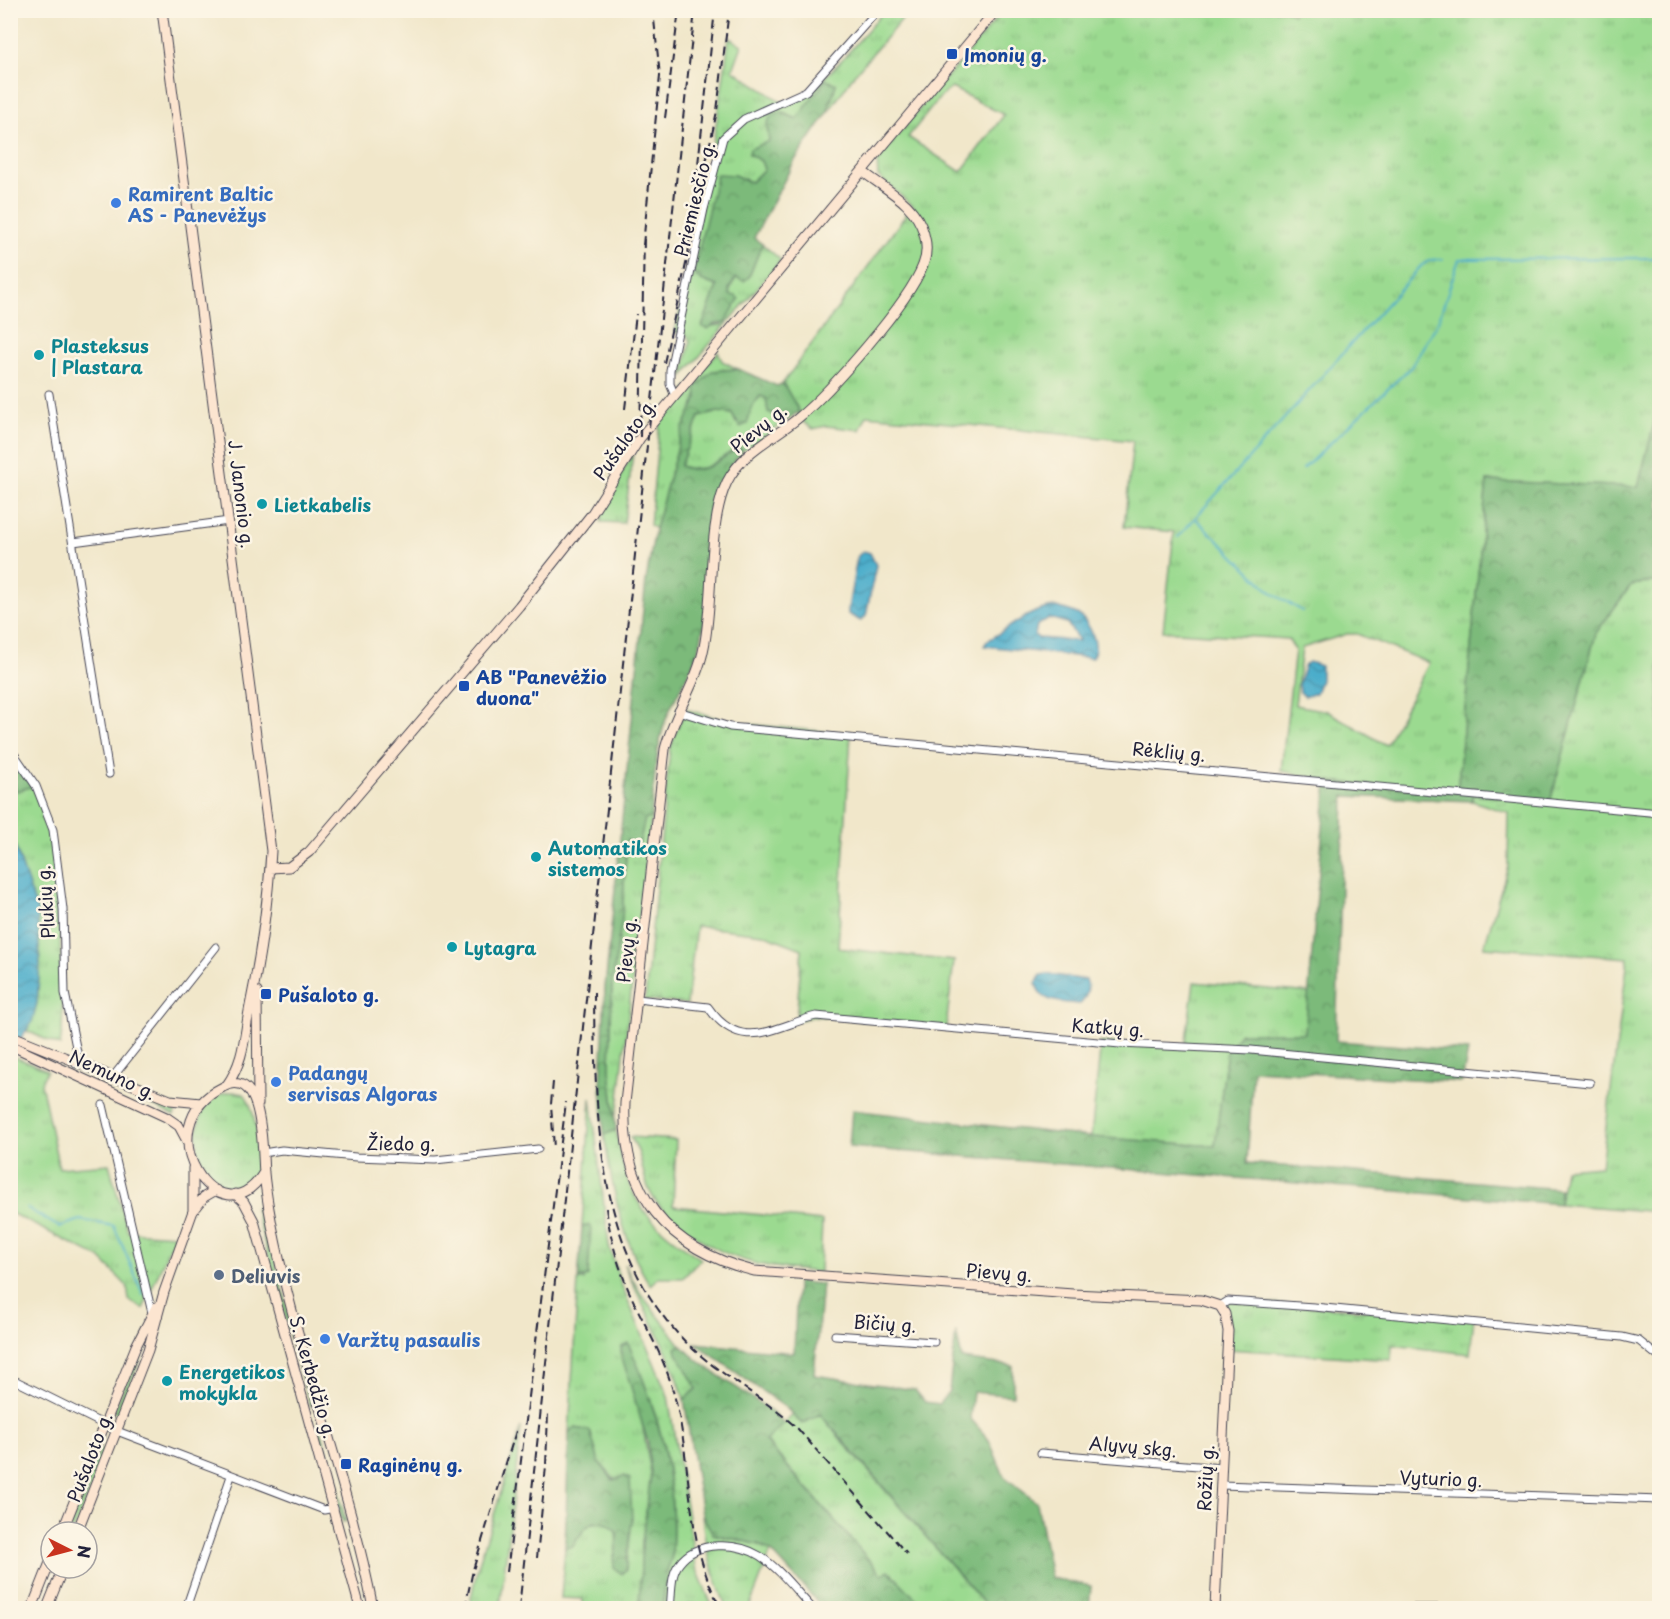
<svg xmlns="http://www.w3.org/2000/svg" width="1670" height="1619" viewBox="0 0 1670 1619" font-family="'Playpen Sans',sans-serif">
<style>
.grass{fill:url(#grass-tufts);stroke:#5e7e66;stroke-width:1.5;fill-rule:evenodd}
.forest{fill:url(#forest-crowns);stroke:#4f6e5a;stroke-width:1.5}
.water{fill:url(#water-waves);stroke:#376883;stroke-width:1.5;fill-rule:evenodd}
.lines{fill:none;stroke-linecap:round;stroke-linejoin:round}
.stream{stroke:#4cadcb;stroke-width:2}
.street-casing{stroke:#414050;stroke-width:9}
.secondary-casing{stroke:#414050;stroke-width:11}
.street{stroke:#fff;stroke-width:7}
.secondary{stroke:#fce5d0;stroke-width:9}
.rail{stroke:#22223b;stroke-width:2;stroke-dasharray:9 4.5;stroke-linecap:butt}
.transit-dot{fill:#1a4fb4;stroke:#fcf5e5;stroke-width:2}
.shop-dot{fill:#3f7fe0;stroke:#fcf5e5;stroke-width:2}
.culture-dot{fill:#0f9aa8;stroke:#fcf5e5;stroke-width:2}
.service-dot{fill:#5c6f8a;stroke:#fcf5e5;stroke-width:2}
.labels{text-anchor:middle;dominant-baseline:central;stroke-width:5;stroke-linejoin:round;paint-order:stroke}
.transit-label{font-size:18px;font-weight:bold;fill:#164399;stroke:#fcf5e5;text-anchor:start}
.shop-label{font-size:18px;font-weight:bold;fill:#366cbe;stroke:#fcf5e5;text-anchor:start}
.street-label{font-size:18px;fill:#22223b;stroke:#fcf5e5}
.culture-label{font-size:18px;font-weight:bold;fill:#0d838f;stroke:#fcf5e5;text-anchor:start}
.service-label{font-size:18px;font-weight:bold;fill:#4e5e75;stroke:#fcf5e5;text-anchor:start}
</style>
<defs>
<pattern id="grass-tufts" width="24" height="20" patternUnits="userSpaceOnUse" patternTransform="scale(1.5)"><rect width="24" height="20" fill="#9bda90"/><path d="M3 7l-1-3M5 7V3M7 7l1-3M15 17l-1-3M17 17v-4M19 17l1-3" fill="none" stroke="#85bb7d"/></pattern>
<pattern id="forest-crowns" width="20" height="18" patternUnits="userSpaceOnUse" patternTransform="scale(1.5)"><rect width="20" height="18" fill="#7cba7a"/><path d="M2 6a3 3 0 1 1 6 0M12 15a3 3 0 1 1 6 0" fill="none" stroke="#659765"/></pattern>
<pattern id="water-waves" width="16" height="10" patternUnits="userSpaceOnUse" patternTransform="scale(1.5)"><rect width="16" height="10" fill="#4cadcb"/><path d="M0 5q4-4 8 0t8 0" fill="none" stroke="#3f8ca6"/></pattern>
</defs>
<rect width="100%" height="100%" fill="#fcf5e5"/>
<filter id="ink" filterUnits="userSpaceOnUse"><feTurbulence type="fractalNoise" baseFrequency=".0167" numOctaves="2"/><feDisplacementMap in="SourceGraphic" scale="12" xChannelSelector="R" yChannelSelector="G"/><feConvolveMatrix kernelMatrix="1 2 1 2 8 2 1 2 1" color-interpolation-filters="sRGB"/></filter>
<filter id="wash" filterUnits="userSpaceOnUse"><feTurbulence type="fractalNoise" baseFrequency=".008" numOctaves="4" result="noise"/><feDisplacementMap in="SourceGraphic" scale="24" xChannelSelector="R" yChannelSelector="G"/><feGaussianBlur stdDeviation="1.35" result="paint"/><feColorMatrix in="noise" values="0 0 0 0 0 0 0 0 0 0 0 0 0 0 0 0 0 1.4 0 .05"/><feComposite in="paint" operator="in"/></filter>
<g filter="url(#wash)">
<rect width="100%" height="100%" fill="#f1e7ca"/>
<path class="grass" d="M1286 10 1293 14 1295 10 1659 11V404L1638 487 1487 481 1457 793 1328 781 1281 771 1295 650 1288 639 1163 631 1174 532 1124 527 1133 441 867 415 860 430 826 426 813 429 798 418 799 411 783 383 907 213 915 208 878 176 877 159 1003 11ZM952 88 1004 115 961 172 908 137 941 96ZM1347 634H1357L1429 663 1386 745 1327 711 1295 705 1302 648Z
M884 11H909L854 75 827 114 836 84 797 119 788 115 767 125 769 141 749 154 761 161 764 169 751 182 734 175 708 283 717 286 702 327 722 325C726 309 727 291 736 278L749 277 762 244 781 260 682 377 690 342 687 335 675 332C697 234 716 137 729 38L742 45 733 70 786 105C829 82 852 47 884 11Z
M718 352 722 361 738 369 712 371 683 428 655 529 650 525 660 419Z
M760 395 766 398 768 412 788 420 743 451 740 447C715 459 710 475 680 466L699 417 718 412 732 414 736 423 747 424 751 409Z
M633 453 624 523 601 522 604 506Z
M1659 581V1212L1559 1204 1565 1169 1601 1166 1628 958 1484 947 1508 866 1509 813 1472 801 1473 795 1550 802 1596 633 1631 585Z
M685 709 736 723 851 734 838 948 954 961 946 1027 816 1016 796 1021 802 949 763 934 696 926 687 1004 645 1000 670 749Z
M10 782 17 791 33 786C59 843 59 906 61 968 61 997 65 1017 60 1046L27 1031 37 1003 40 964 37 910 11 834Z
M651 818 618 1106 615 1117 610 1069 612 983 622 918 627 839H632L645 819Z
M1194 982 1310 993 1305 1034 1241 1033 1227 1050 1215 1146 1091 1137 1101 1042 1185 1047Z
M10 1055 47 1070 41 1083 59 1168 109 1164 128 1232 175 1235 143 1309 129 1300 127 1286 100 1258 11 1213Z
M103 1080 177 1107 174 1116 106 1083Z
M233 1092 244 1094C254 1105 263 1155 257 1170 255 1176 250 1180 245 1183 191 1210 177 1092 233 1092Z
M591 1098 609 1246 621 1284 668 1396 696 1567 713 1608H698L695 1604H688L687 1608H663C664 1596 664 1583 667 1572 668 1565 672 1560 672 1554 677 1477 659 1412 628 1343L651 1473 642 1543 639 1608H583V1599L561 1598 565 1548 573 1546C576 1541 579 1534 583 1529 593 1519 615 1519 617 1537 618 1544 614 1554 613 1561L622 1573 616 1481 599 1462 590 1431 575 1428 569 1432 578 1280H584L588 1225 582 1226Z
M616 1130C627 1201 643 1219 701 1259L683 1278H658L650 1285C622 1242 612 1186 604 1135Z
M630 1137 676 1140 673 1206 822 1221 820 1272C768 1268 733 1264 690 1232 677 1223 662 1211 653 1197 640 1178 645 1155 630 1137Z
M265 1208 276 1264 313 1406 310 1405 302 1378 255 1209Z
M624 1264 641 1294 681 1345 677 1348V1353L697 1389 684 1399C671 1350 643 1310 624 1264Z
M1228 1301 1474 1317 1470 1354 1392 1345 1391 1360 1228 1349 1224 1302Z
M148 1329 151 1330 119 1414 114 1412Z
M820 1414 843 1442 988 1608H925L889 1571 882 1575 765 1440 793 1415 802 1424Z
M521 1427 500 1608H469L477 1570Z
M319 1428 321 1430 346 1521 343 1522 317 1431Z
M100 1449 105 1451 73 1532H67Z
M702 1514 713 1534 760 1545 771 1551 749 1608H728L725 1604C713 1573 704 1547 702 1514Z"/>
<path class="forest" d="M826 79 836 84 827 114 795 160 754 238 762 244 749 277 744 281 736 278 729 289 730 295 736 296 739 299 725 323 715 324 708 329 702 327 717 286 701 280 693 273 717 174 734 175 751 182 764 169 761 161 749 154 750 149 769 141 767 125 771 115 781 112 797 119Z
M738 369 777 386 783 383 799 411 788 420 768 412 766 398 760 396 751 409 747 424 740 427 732 414 718 412 699 417 680 466C707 477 717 459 740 447L743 451C693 504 717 584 699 648 691 673 675 695 666 719 655 751 654 785 651 818L645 819 639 845 627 840 622 918 612 983 610 1069 616 1130 604 1135 601 1085 605 988 646 580 655 529 683 428 697 398 696 387 712 371Z
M1659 404V581L1631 585 1596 633 1550 802 1473 795 1472 801 1344 796 1336 1041 1468 1051 1462 1082 1253 1070 1247 1163 1560 1189 1559 1204 849 1147 852 1110 1091 1137 1215 1146 1227 1050 1241 1033H1305L1327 781 1457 793 1487 481 1638 487Z
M10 753 33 786 17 791 11 782Z
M588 1225 591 1227 588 1276 578 1280 582 1226Z
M797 1282 822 1284 814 1375 915 1390 925 1402 939 1404 949 1391 956 1332 962 1359 1013 1366V1396L973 1392 970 1418 989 1440 1004 1476 1037 1503 1051 1578 1091 1586 1089 1608H988L820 1414 802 1424 786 1408 695 1343 794 1353Z
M628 1343C658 1411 677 1478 672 1554 672 1560 668 1565 667 1572 664 1583 664 1596 663 1608H639L642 1543 651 1473 648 1443 621 1354V1347Z
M681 1345C711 1376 752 1393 784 1423L765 1441 882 1575 888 1570 925 1608H823L771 1551 760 1545 713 1534 702 1514 684 1399 697 1389 677 1353 676 1348Z
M575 1428 590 1431 599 1462 613 1480 624 1476 630 1479 632 1520 626 1570 621 1573 614 1568C612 1557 619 1545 617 1535 616 1530 613 1527 608 1524 591 1515 581 1533 573 1546L565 1548 569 1432Z"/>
<path class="water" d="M863 551 870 553 876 565 866 616 861 621 848 614V609L857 557Z
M1056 607C1064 609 1072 611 1079 615 1089 623 1102 647 1091 658L984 646 987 641C1008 629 1031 608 1056 607ZM1049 618 1067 623 1079 641 1038 638 1035 635 1037 625Z
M1309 662 1321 666V680L1316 693 1305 697 1300 692 1299 683 1305 665Z
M11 834 37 910 40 964 37 1003 32 1022 11 1053 10 1004 16 955 10 920Z
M1047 974 1086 980C1090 987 1086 999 1080 1004 1062 1002 1040 1004 1036 983L1041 975Z"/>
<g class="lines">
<path class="stream" d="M1303 469 1411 367 1438 322 1459 259 1660 258
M1196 519 1272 593 1302 611
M1178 537 1421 266 1430 260 1443 259
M27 1208 59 1227 80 1220 114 1226 143 1294"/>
</g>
</g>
<g filter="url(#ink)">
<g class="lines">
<g class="street-casing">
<path id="street" d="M49 394 109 774
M675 396 670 384V370L704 209 723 138 744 119 806 91 878 10
M73 542 229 521
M678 711 730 727 1660 813
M10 748 36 786 53 830 63 909 65 993 77 1052 76 1064
M637 999 708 1007C741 1055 775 1026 816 1016L1120 1044 1251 1050 1590 1083
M112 1078 216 947
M103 1105 152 1313
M263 1153 282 1150 356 1157 435 1160 538 1149
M1220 1306 1228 1301 1314 1307 1622 1337 1639 1341 1660 1358
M835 1335 934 1342
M10 1378 117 1431 324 1510 334 1508
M1041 1453 1222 1468
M1221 1485 1660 1500
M186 1608 231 1476
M670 1608C672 1595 670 1575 679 1564 696 1540 738 1542 760 1556 780 1569 796 1591 812 1608
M1366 1608H1450"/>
</g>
<g class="secondary-casing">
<path id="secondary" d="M162 10 271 851C268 904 260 958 249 1011 244 1038 244 1061 227 1085
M862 171C886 190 916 203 924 234 927 244 927 255 923 265 908 304 830 392 797 419 772 439 742 452 727 482 707 523 714 600 704 647 698 681 674 714 665 749L625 1103C621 1193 667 1249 754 1271L1073 1294 1201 1300 1220 1306 1225 1314 1228 1331 1215 1608
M270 868 289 867 309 852 519 606 591 515 640 438 996 10
M257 992 258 1104
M10 1035 170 1100 201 1103
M10 1045 166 1117 179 1126 187 1141
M264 1172C221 1244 142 1127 223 1087 265 1065 262 1153 264 1173 265 1185 267 1197 269 1209 293 1345 347 1473 373 1608
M235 1194 244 1202 254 1221 360 1608
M195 1209 204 1197 216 1190
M62 1532 136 1346 156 1307
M77 1532 148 1350 164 1292 193 1211V1168
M32 1608 51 1560
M47 1608 63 1568"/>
</g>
<use href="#street" class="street"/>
<use href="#secondary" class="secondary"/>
<path class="rail" d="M665 118 679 10
M706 162 717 111 729 10
M643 245 660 76 653 10
M664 363 688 255 715 10
M625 409 636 314
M640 437 644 238
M594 992C595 1115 595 1259 693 1349 726 1379 766 1399 798 1429L907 1554
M553 1082 551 1104 554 1148
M606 1208C611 1242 620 1274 635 1304 649 1333 665 1360 673 1391 694 1464 683 1541 721 1608
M537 1558 546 1466 548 1413
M507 1572 566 1102
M465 1608 473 1570 516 1431
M519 1608 695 10
M579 1608V1604"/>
</g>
</g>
<g class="transit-dot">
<rect x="946" y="48" width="12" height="12" rx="3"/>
<rect x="458" y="680" width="12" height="12" rx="3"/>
<rect x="260" y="988" width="12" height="12" rx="3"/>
<rect x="340" y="1458" width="12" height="12" rx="3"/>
</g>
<g class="shop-dot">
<circle cx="116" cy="203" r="6"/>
<circle cx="276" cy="1082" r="6"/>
<circle cx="325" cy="1339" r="6"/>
</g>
<g class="culture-dot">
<circle cx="39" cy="355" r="6"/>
<circle cx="262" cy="504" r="6"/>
<circle cx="536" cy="857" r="6"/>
<circle cx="452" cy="947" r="6"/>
<circle cx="167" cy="1381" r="6"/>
</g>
<circle class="service-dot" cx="219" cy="1275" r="6"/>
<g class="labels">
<g class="transit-label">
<text x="964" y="54">Įmonių g.</text>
<text x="476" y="676">AB "Panevėžio<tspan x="476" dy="21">duona"</tspan></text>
<text x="278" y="994">Pušaloto g.</text>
<text x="358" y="1464">Raginėnų g.</text>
</g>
<g class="shop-label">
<text x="128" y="193">Ramirent Baltic<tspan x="128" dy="21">AS - Panevėžys</tspan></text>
<text x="288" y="1072">Padangų<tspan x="288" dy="21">servisas Algoras</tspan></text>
<text x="337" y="1339">Varžtų pasaulis</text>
</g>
<g class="street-label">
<text transform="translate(694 199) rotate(-76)">Priemiesčio g.</text>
<text transform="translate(758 428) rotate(-39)">Pievų g.</text>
<text transform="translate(624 439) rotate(-55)">Pušaloto g.</text>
<text transform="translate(242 494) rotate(83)">J. Janonio g.</text>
<text transform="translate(1169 751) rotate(5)">Rėklių g.</text>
<text transform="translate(45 902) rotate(-94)">Plukių g.</text>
<text transform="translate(626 950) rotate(-84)">Pievų g.</text>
<text transform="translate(1108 1027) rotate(4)">Katkų g.</text>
<text transform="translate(113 1074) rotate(25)">Nemuno g.</text>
<text transform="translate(401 1143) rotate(1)">Žiedo g.</text>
<text transform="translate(999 1272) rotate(4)">Pievų g.</text>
<text transform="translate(885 1323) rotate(4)">Bičių g.</text>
<text transform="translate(314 1377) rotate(74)">S. Kerbedžio g.</text>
<text transform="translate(1133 1446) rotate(5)">Alyvų skg.</text>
<text transform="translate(89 1457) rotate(-69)">Pušaloto g.</text>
<text transform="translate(1205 1478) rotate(-87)">Rožių g.</text>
<text transform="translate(1441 1478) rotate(2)">Vyturio g.</text>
</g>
<g class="culture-label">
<text x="51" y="345">Plasteksus<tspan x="51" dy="21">| Plastara</tspan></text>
<text x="274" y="504">Lietkabelis</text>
<text x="548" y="847">Automatikos<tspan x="548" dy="21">sistemos</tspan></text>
<text x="464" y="947">Lytagra</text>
<text x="179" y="1371">Energetikos<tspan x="179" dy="21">mokykla</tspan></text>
</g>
<g class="service-label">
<text x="231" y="1275">Deliuvis</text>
</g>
</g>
<rect width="1670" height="1619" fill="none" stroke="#fcf5e5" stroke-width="36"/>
<g transform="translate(69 1550) rotate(96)"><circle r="28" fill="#fcf5e5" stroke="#a5a1a1" stroke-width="1.5"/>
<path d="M0-4.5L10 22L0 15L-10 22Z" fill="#c8321e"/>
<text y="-9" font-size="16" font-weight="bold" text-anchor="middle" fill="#22223b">N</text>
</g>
</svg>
